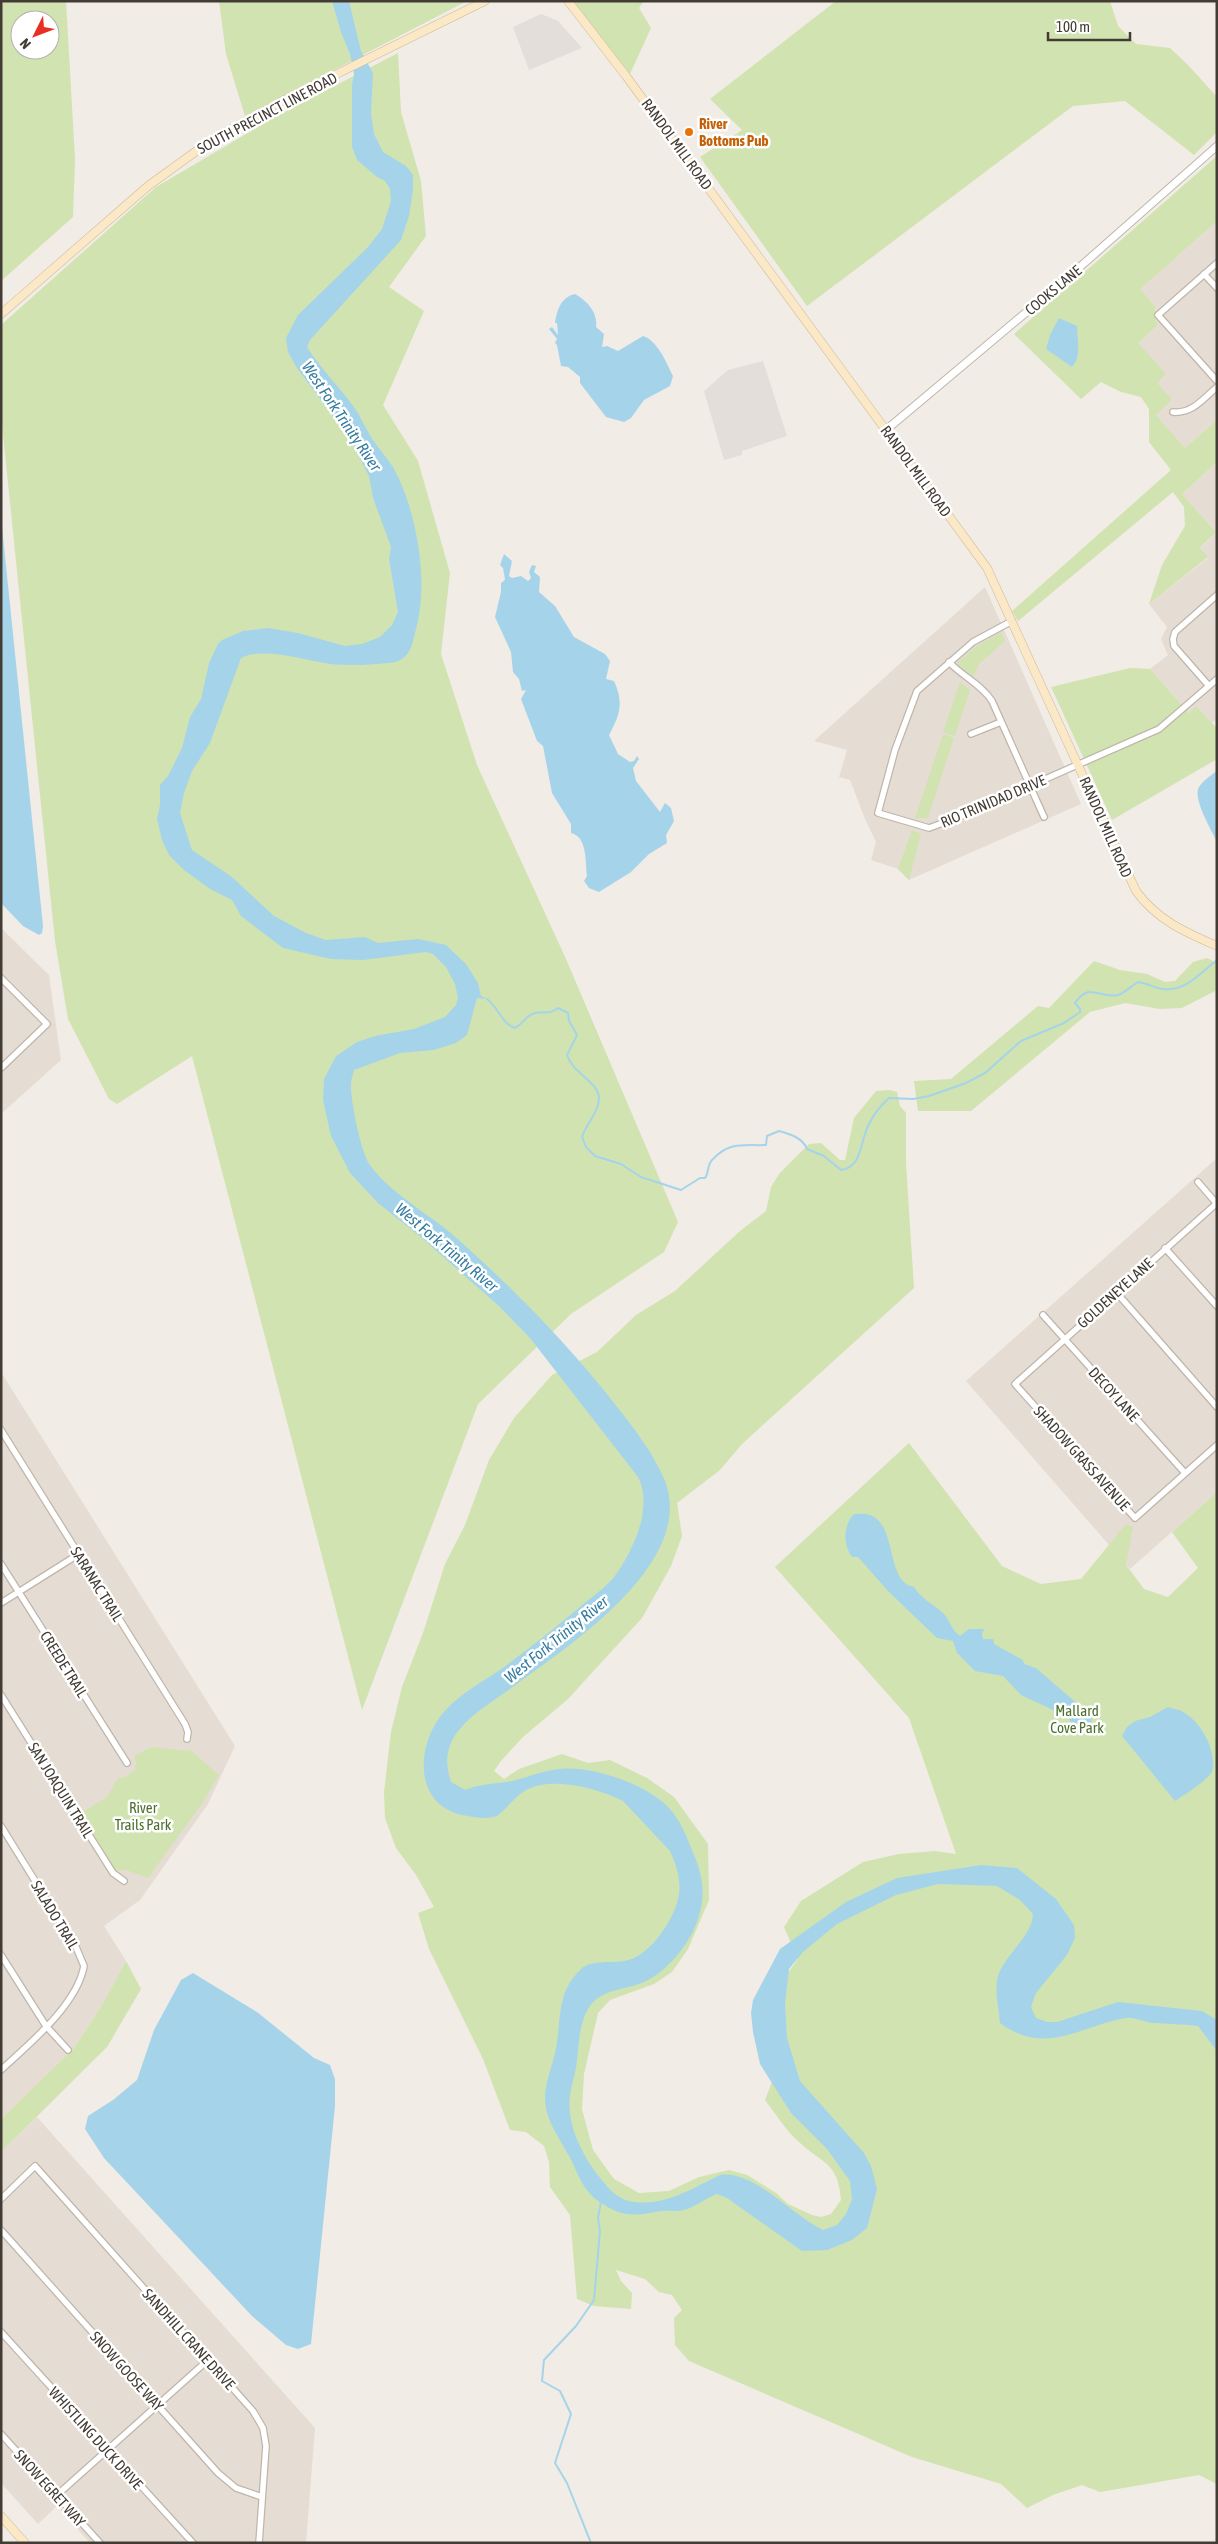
<svg xmlns="http://www.w3.org/2000/svg" width="1218" height="2544" viewBox="0 0 1218 2544" font-family="'Asap Condensed',sans-serif">
<style>
.residential{fill:#e5ddd3}
.industrial{fill:#e3deda}
.green{fill:#d1e3b0;fill-rule:evenodd}
.water{fill:#a5d4ea}
.lines{fill:none;stroke-linecap:round;stroke-linejoin:round}
.stream{stroke:#a5d4ea;stroke-width:2}
.minor-casing{stroke:#bfb6ab;stroke-width:8}
.tertiary-casing{stroke:#bfb6ab;stroke-width:9}
.secondary-casing{stroke:#ceba97;stroke-width:9}
.minor{stroke:#fff;stroke-width:5.5}
.tertiary{stroke:#fff;stroke-width:7}
.secondary{stroke:#fae8c6;stroke-width:8}
.food-dot{fill:#e8710a;stroke:#fff;stroke-width:2}
.labels{text-anchor:middle;dominant-baseline:central;stroke-width:5;stroke-linejoin:round;paint-order:stroke}
.street-label{font-size:15px;fill:#433c35;stroke:#fff}
.food-label{font-size:15px;font-weight:bold;fill:#c56008;stroke:#fff;text-anchor:start}
.park-label{font-size:15px;fill:#4d702d;stroke:#fff}
.water-label{font-size:16px;font-style:italic;fill:#357c9f;stroke:#fff}
</style>
<rect width="100%" height="100%" fill="#f1ece5"/>
<path class="residential" d="M1217 221V420L1185 448 1156 415V383L1138 343 1157 326 1155 306 1139 289Z
M1217 462V719L1212 723 1196 707 1189 713 1150 669 1168 655 1161 639 1167 627 1149 604 1208 558 1200 549 1216 532 1182 494Z
M985 587 1081 804 909 880 898 869 871 860 876 842 865 819 850 780 839 777 847 750 814 741Z
M1 928 49 975 61 1060 1 1114Z
M1217 1158V1492L1130 1569 1126 1565V1525L1109 1545 966 1381Z
M1 1372 235 1746 208 1804 140 1900 104 1926 126 1961 102 2005 74 2048 1 2119Z
M37 2117 315 2428 306 2543H90L57 2506 38 2524 1 2483V2152Z"/>
<path class="industrial" d="M541 14 558 21 582 48 529 70 513 27Z
M763 361 787 436 742 451V455L724 460 704 391 728 370Z"/>
<path class="green" d="M1 1H66L75 159 73 217 1 281ZM20 20H50V50H20Z
M219 1H467L245 116 226 54Z
M573 1H644L639 8 651 28 630 74Z
M836 1H1110L1118 26 1136 44 1170 48 1189 66 1217 97V132L1194 155 1125 101 1073 106 807 306 700 157 742 130 710 99Z
M398 53 401 112 421 181 426 236 389 287 424 311 383 405 418 461 450 573 441 654 477 765 566 959 678 1222 664 1252 571 1314 478 1404 362 1710 192 1056 117 1104 109 1099 68 1019 55 941 1 415V325L156 187 275 117Z
M1217 156V221L1140 289 1155 306 1157 326 1138 343 1166 374 1157 383 1172 400 1156 415 1185 448 1217 420V462L1182 494 1216 532 1200 548 1208 557 1149 604 1162 565 1185 526 1184 507 1173 492 1018 621 1012 611 1171 470 1149 442V409L1141 397 1121 392 1101 382 1081 399 1014 334Z
M1001 632 1005 641 979 664 973 677 957 663 977 646Z
M1130 668 1150 669 1189 713 1196 706 1217 728V759L1112 820 1051 687Z
M960 682 970 690 955 736 943 732Z
M943 734 954 738 928 818H915Z
M912 830 921 834 909 880 898 869Z
M1207 958 1217 963V990L1182 1008 1160 1009 1125 1003 1090 1012 971 1111H918L914 1081 951 1079 1038 1006 1049 1008 1094 961 1120 970 1147 974 1165 982 1175 981 1193 962Z
M890 1090 897 1092 900 1106 906 1113V1163L914 1288 742 1444 720 1470 677 1503 682 1536 671 1566 642 1618 568 1699 523 1737 501 1761 494 1771 504 1779 519 1769 562 1754 588 1763 610 1760 647 1778 674 1797 708 1844 709 1900 688 1949 672 1972 654 1984 610 2000 598 2013 584 2074 582 2109 593 2150 614 2179 639 2193 669 2191 699 2177 729 2170 747 2175 776 2193 788 2204 812 2215 821 2217 831 2214 841 2200C838 2160 821 2164 797 2140 785 2129 775 2113 765 2100L778 2066 779 1985 798 1959 784 1927 801 1901 863 1862 899 1854 935 1851 956 1854 909 1718 775 1567 909 1443 1002 1566 1041 1584 1081 1579 1126 1524 1133 1527 1126 1565 1144 1589 1168 1597 1198 1568 1172 1532 1217 1492V2484L1199 2475 1100 2492 1082 2485 1053 2495 1027 2508 1001 2484 912 2457 689 2361 675 2345 674 2318 682 2310 672 2295 659 2292 645 2279 616 2270 621 2281 632 2293 631 2309 594 2306 577 2299 570 2215 550 2187 549 2162 544 2146 526 2132 510 2130 483 2059 429 1949 418 1913 434 1907 416 1875 396 1848 385 1818 384 1792 391 1732 402 1687 423 1633 445 1564 465 1525 489 1460 514 1418 552 1375 597 1352 636 1315 675 1291 740 1231 766 1211 771 1187 779 1174 809 1144 821 1143 840 1160H845L854 1118 876 1091Z
M151 1747 191 1751 219 1775 203 1802 148 1878 126 1870 116 1871 81 1813 107 1797 118 1778 126 1777 135 1770 136 1762 134 1756Z
M126 1961 141 1989 107 2047 1 2152V2119L74 2048 102 2005Z"/>
<path class="water" d="M332 1H349L361 51 373 73 371 113 374 134 383 152 406 166 413 175V190L409 216 401 240 310 340 307 347C322 371 343 390 358 413 363 422 367 431 373 440 379 449 387 458 393 467 417 510 429 582 416 629 412 647 409 662 388 663 369 665 349 666 331 664 308 661 262 646 241 658L210 743 192 771 184 793 180 813 192 850 232 877 274 916 306 933 326 940 365 937 378 943 418 939 446 945 466 964 478 983 481 996 488 999 477 998 467 1035 456 1043 434 1050 400 1053 354 1070C353 1075 351 1079 351 1084 350 1098 361 1154 370 1165 390 1193 426 1212 452 1234 510 1285 566 1342 614 1403 633 1427 653 1452 665 1481 696 1563 570 1645 514 1686 494 1701 468 1715 454 1737 445 1752 446 1766 451 1782L465 1790C480 1783 497 1784 512 1781 528 1777 542 1771 559 1769 591 1765 647 1784 669 1808 680 1820 686 1835 692 1850 704 1878 707 1898 695 1927 686 1948 667 1970 648 1980 628 1991 601 1987 588 2009 579 2025 579 2043 577 2060 576 2072 572 2083 570 2095 566 2125 583 2157 601 2179 608 2188 618 2199 629 2201 662 2208 691 2189 720 2175 754 2170 793 2216 823 2230L837 2225 846 2214 852 2199 850 2181 827 2149 791 2113 760 2064 753 2032 751 2013 753 2000 780 1949 846 1902 897 1878 981 1865 1017 1868 1056 1899 1074 1925 1075 1938 1067 1955 1036 1993 1031 2007 1036 2018 1047 2022H1057L1118 2002 1202 2011 1217 2020V2051L1198 2026C1182 2024 1168 2024 1152 2023 1144 2022 1135 2017 1126 2018 1079 2026 1046 2057 1000 2023 999 2008 994 1991 998 1976 1005 1954 1032 1937 1033 1914L1020 1900 997 1886 938 1884 896 1895 837 1924 803 1952 789 1969 785 2003 787 2038 800 2081 864 2153 871 2166 877 2189 867 2228 852 2240 827 2250 802 2251 727 2198 717 2194C705 2198 695 2208 683 2210 676 2212 668 2210 661 2211 633 2216 621 2218 597 2200 581 2188 578 2172 569 2156 559 2137 545 2120 545 2098 545 2079 555 2061 557 2042 561 2014 558 1991 581 1969 591 1959 615 1964 628 1960 651 1955 676 1917 679 1894 681 1879 676 1864 670 1851L623 1801C597 1788 553 1776 526 1790 515 1796 508 1808 497 1816 488 1819 477 1818 468 1816 414 1809 414 1748 443 1713 460 1693 483 1682 504 1667 530 1648 556 1627 581 1606 593 1596 608 1586 617 1573 628 1557 638 1536 642 1518 644 1504 645 1490 638 1477L530 1338 500 1307 422 1238 378 1203 350 1173 331 1136 323 1100 324 1079 336 1056 357 1042 375 1036 414 1029 445 1017 456 1005 458 998 455 984 446 967 433 954 426 952 363 960 331 959 283 948 241 916 232 900 210 889 184 870 169 855 162 840 157 819 160 805V785L168 776 182 748 190 717 201 699 209 663 218 644 222 640 243 631 268 628 298 633 345 646 362 644 380 637 392 625 398 612 389 559 391 547 373 498 369 476 350 439 297 368 288 352 286 338 298 315 368 247 382 229 391 201 390 189 385 181 377 177 357 160 352 147V85L354 74 350 54 341 32Z
M575 294C587 301 598 312 596 327L604 334 602 347 607 346 618 351 643 336C658 341 666 362 673 376L670 386 644 400 631 418 624 422 606 417 580 383V377L568 367 561 366 557 345 555 343 557 339 549 329 552 327 558 335 557 323H555C557 310 561 297 575 294Z
M1059 318 1077 326C1077 340 1082 356 1072 367L1046 349 1050 335Z
M1 517 43 926 42 933 39 935 23 926 1 903Z
M504 554 512 561 509 576 512 578 521 576 528 581 531 578 529 572 532 565 536 566 534 572 540 577 539 592 555 606 574 637 605 654 610 661 606 679 614 681C624 703 620 715 609 735L618 754 630 762 634 761 637 756 639 759 633 768 636 781 660 812 665 803 671 808 674 821 666 835 667 843 649 854 631 872 599 892 589 888 584 881 587 876C585 863 588 837 571 833V824L552 793 543 746 537 741 521 699 526 690 522 691 519 679 513 672 511 652 495 617 501 592V583L505 580 503 568 500 565Z
M1217 771V842C1212 831 1192 798 1199 787 1203 781 1211 775 1217 771Z
M854 1514C858 1514 865 1513 870 1515 898 1525 885 1582 914 1587 922 1600 934 1604 944 1614 950 1620 951 1630 960 1636L969 1629H985L982 1633 983 1639H993L994 1644 1023 1660 1024 1664 1036 1668 1088 1713 1092 1717 1091 1724 1086 1728 1070 1721 1066 1716 1021 1695 1003 1676 975 1671 957 1653 953 1641 937 1638 888 1591 858 1557H852C843 1545 843 1525 854 1514Z
M1168 1707C1173 1709 1179 1709 1183 1712 1201 1721 1218 1753 1212 1772 1204 1783 1187 1793 1175 1801L1122 1736 1127 1727 1135 1721 1150 1717Z
M193 1973 257 2012 314 2058 330 2065 335 2079V2106L311 2344 298 2349 286 2345 252 2316 104 2158 85 2129 88 2116 113 2100 137 2080 154 2030 181 1980Z"/>
<g class="lines">
<path class="stream" d="M487 999C498 1007 502 1024 515 1028 523 1024 526 1015 535 1013 544 1011 549 1015 558 1008L568 1013 569 1021 577 1035 567 1055C573 1074 598 1081 599 1098 599 1112 586 1124 582 1137L586 1147 595 1156 621 1164 641 1177 681 1190 700 1178H705C709 1173 707 1165 712 1160 730 1141 742 1146 766 1145L767 1136 779 1131C790 1134 803 1138 807 1149L824 1156 841 1170C862 1167 860 1143 868 1126 873 1115 880 1106 889 1098L913 1099 929 1096 966 1083 985 1073 1021 1041 1064 1023 1080 1012V1009L1075 1003C1090 981 1099 999 1118 995 1125 993 1131 986 1138 982 1147 983 1154 988 1162 989 1186 992 1200 973 1217 960
M591 2543 567 2483 555 2463 571 2414 560 2391 542 2381 544 2360 576 2326 594 2300 600 2231 598 2218 601 2202"/>
<g class="minor-casing">
<path id="minor" d="M1217 263 1158 315 1217 381
M1204 274 1217 288
M1173 412C1192 414 1203 399 1217 387
M1012 621 973 642 917 691 895 750 878 813 929 828 959 817 1159 729 1217 679
M949 662C962 676 982 685 992 701L1044 817
M1209 686 1174 646 1173 639 1175 632 1217 595
M971 734 1001 722
M1 978 47 1024 1 1068
M1198 1182 1217 1204
M1217 1203 1015 1384 1135 1518 1217 1445
M1165 1248 1217 1306
M1116 1292 1217 1407
M1043 1315 1185 1473
M1 1430 185 1724 188 1732 187 1739
M1 1564 127 1763
M1 1603 79 1554
M1 1695 113 1873 124 1881
M1 1826 76 1947 84 1966C77 2005 29 2044 1 2070
M1 1955 46 2026 68 2050
M1 2199 35 2166 253 2411 263 2428 266 2446 259 2543
M1 2230 218 2473 236 2488 262 2497
M1 2332 193 2543
M1 2434 100 2543
M57 2495 208 2360"/>
</g>
<g class="tertiary-casing">
<path id="tertiary" d="M886 430 1073 273 1217 146"/>
</g>
<g class="secondary-casing">
<path id="secondary" d="M568 1 626 76 987 568 1136 891C1157 920 1185 932 1217 946
M1 314 148 186 213 139 286 99 485 1
M1 2516 25 2543"/>
</g>
<use href="#minor" class="minor"/>
<use href="#tertiary" class="tertiary"/>
<use href="#secondary" class="secondary"/>
</g>
<circle class="food-dot" cx="689" cy="132" r="5"/>
<g class="labels">
<g class="street-label">
<text transform="translate(267 113) rotate(-28)">SOUTH PRECINCT LINE ROAD</text>
<text transform="translate(677 144) rotate(54)">RANDOL MILL ROAD</text>
<text transform="translate(1053 290) rotate(-40)">COOKS LANE</text>
<text transform="translate(916 471) rotate(54)">RANDOL MILL ROAD</text>
<text transform="translate(993 801) rotate(-23)">RIO TRINIDAD DRIVE</text>
<text transform="translate(1106 827) rotate(66)">RANDOL MILL ROAD</text>
<text transform="translate(1115 1293) rotate(-42)">GOLDENEYE LANE</text>
<text transform="translate(1114 1394) rotate(48)">DECOY LANE</text>
<text transform="translate(1082 1458) rotate(48)">SHADOW GRASS AVENUE</text>
<text transform="translate(97 1584) rotate(58)">SARANAC TRAIL</text>
<text transform="translate(64 1664) rotate(58)">CREEDE TRAIL</text>
<text transform="translate(61 1790) rotate(58)">SAN JOAQUIN TRAIL</text>
<text transform="translate(55 1915) rotate(59)">SALADO TRAIL</text>
<text transform="translate(189 2339) rotate(48)">SANDHILL CRANE DRIVE</text>
<text transform="translate(127 2371) rotate(48)">SNOW GOOSE WAY</text>
<text transform="translate(96 2438) rotate(48)">WHISTLING DUCK DRIVE</text>
<text transform="translate(50 2488) rotate(48)">SNOW EGRET WAY</text>
</g>
<g class="food-label">
<text x="699" y="123">River<tspan x="699" dy="17">Bottoms Pub</tspan></text>
</g>
<g class="park-label">
<text x="1077" y="1710">Mallard<tspan x="1077" dy="17">Cove Park</tspan></text>
<text x="143" y="1807">River<tspan x="143" dy="17">Trails Park</tspan></text>
</g>
<g class="water-label">
<text transform="translate(342 416) rotate(56)">West Fork Trinity River</text>
<text transform="translate(447 1247) rotate(40)">West Fork Trinity River</text>
<text transform="translate(556 1639) rotate(-39)">West Fork Trinity River</text>
</g>
</g>
<rect width="1218" height="2544" fill="none" stroke="#433c35" stroke-width="5"/>
<g transform="translate(35 35) rotate(228)"><circle r="24" fill="#ffffff" stroke="#b4b1ae"/>
<path d="M0-4L9 19L0 12L-9 19Z" fill="#e92e23"/>
<text y="-8" font-size="14" font-weight="bold" text-anchor="middle" fill="#433c35">N</text>
</g>
<path d="M1048 32v8h82v-8" fill="none" stroke="#433c35" stroke-width="2.5"/>
<text x="1056" y="32" font-size="15" fill="#433c35" stroke="#ffffff" stroke-width="4" paint-order="stroke">100 m</text>
</svg>
